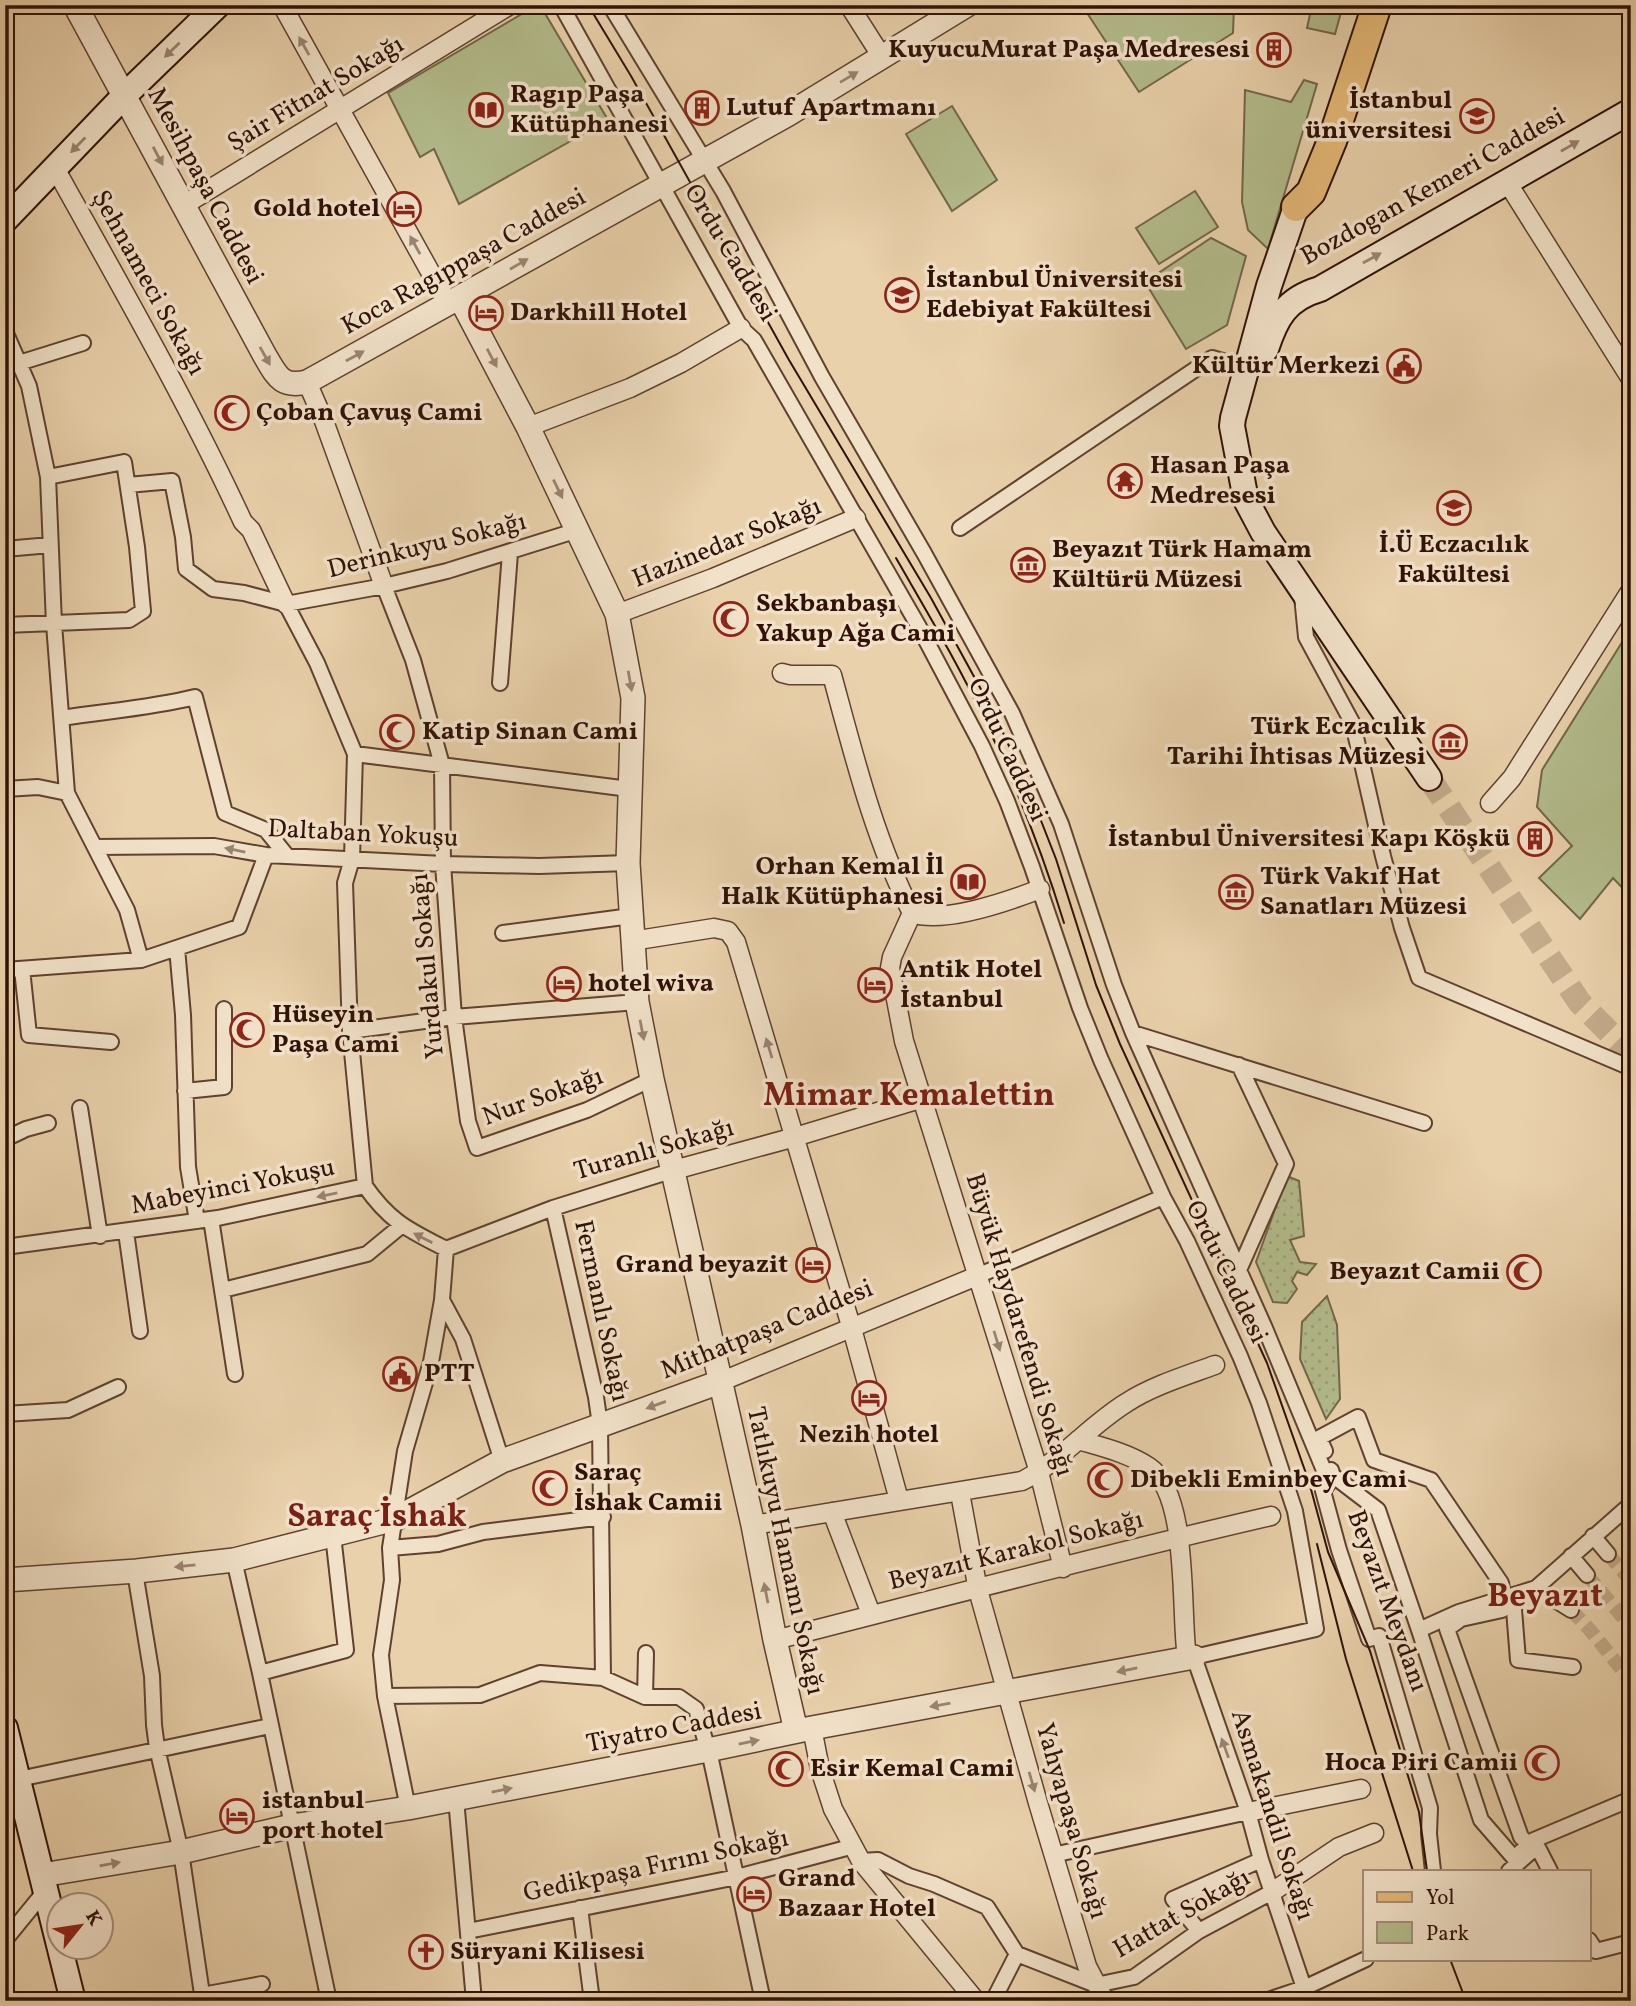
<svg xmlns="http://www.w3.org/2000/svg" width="1636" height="2006" viewBox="0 0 1636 2006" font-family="Vollkorn,serif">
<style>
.grass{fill:url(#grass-dots);stroke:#726749;stroke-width:2}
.green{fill:#b3bc8c;stroke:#726749;stroke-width:2}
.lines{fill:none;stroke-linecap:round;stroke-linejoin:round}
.pedestrian-tunnel{stroke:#c4ab8a;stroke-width:14;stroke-dasharray:14 7;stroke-linecap:butt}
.secondary-tunnel{stroke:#c4ab8a;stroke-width:24;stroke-dasharray:24 12;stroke-linecap:butt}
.pedestrian-casing{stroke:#5e422f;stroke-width:18}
.minor-casing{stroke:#5e422f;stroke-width:21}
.tertiary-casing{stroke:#5e422f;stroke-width:26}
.secondary-casing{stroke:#301206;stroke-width:28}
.primary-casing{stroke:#301206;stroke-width:32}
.pedestrian{stroke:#f1e1c8;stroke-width:14}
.minor{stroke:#f1e1c8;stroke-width:18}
.tertiary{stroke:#f1e1c8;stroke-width:23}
.secondary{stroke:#f1e1c8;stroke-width:24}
.primary{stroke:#e4b876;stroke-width:28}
.tram{stroke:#301206;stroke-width:2}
.oneway{fill:#9a8471}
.labels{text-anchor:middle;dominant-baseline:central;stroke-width:7;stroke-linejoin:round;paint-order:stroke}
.poi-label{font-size:26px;font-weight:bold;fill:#301206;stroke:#f1e1c8;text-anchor:start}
.street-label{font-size:26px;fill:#301206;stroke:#f1e1c8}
.district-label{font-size:33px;font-weight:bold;fill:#7a1f14;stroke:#f1e1c8}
</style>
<defs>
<pattern id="grass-dots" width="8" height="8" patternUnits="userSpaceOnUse" patternTransform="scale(1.75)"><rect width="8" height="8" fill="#b3bc8c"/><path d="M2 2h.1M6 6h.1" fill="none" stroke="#9aa177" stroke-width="1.8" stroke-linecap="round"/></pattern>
</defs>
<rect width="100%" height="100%" fill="#e9d1ab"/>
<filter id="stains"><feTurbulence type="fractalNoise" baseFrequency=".00286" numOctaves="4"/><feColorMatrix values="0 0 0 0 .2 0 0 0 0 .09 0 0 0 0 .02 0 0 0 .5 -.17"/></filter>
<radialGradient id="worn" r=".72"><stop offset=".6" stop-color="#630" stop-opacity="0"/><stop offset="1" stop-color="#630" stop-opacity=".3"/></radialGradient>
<path class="grass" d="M1287 1176 1299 1181 1304 1236 1290 1240 1300 1262 1316 1264 1307 1275 1297 1272 1292 1281 1297 1289 1287 1303 1273 1302 1256 1262Z
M1327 1296 1337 1325 1340 1399 1326 1419 1300 1359 1302 1322Z"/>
<path class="green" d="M537 5H540L608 120 459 204 434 149 420 157 388 93Z
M1103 5H1234L1233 33 1139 92 1087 13Z
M1312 5H1343L1335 34 1307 28Z
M1304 80 1317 84 1268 249 1248 230 1242 202 1245 90 1291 102Z
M952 106 997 180 952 211 906 134Z
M1195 191 1218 227 1159 264 1136 228Z
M1211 238 1246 256 1227 325 1186 349 1145 282Z
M1631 628V897L1613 878 1580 919 1539 878 1572 846 1537 807 1542 770Z"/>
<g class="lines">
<path class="pedestrian-tunnel" d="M1608 1554 1631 1581
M1587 1575 1631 1627
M1571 1610 1590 1630 1631 1681"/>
<path class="secondary-tunnel" d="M1429 778 1580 1003 1624 1047 1631 1051"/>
<g class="pedestrian-casing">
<path id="pedestrian" d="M561 5 741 328 754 340 919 627 982 746 1007 801 1032 867 1080 1008 1101 1060 1163 1197 1187 1241 1240 1356 1259 1403 1295 1511 1316 1629 1194 1657 1248 1812 1261 1860 1304 1988
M610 5 723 191 822 377 924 553 1012 713 1061 824 1114 985 1133 1033 1264 1326 1323 1468 1378 1510 1419 1630 1481 1820 1514 1858 1534 1840 1631 1799
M5 331 29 386 48 477 54 624 67 793 127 910 141 960
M19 363 83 343
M128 485 172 481 183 537 186 569 213 589 244 593 286 604 384 586 447 571 578 530
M960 528 1212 358 1246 368
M5 549 50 545
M384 586 413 660 442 765 443 864 454 1017 468 1121 477 1148 587 1110 652 1079
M1302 596 1306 637 1353 724 1383 856 1402 928 1419 978 1631 1068
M286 604 317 663 355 754 352 859 345 883 350 1031 365 1186
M5 625 129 620 143 611 137 547 124 462 48 477
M500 683 510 553
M62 718C107 711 151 708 195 697L225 813 266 830 287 856
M355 754 629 789
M5 789 38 787 67 793
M95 847 214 846 266 855 443 864 539 866 628 863
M503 933 631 916
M177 948 183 1015 188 1167 197 1221
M22 969 29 1035 111 1042
M5 970 141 960 239 927 266 855
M350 1031 454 1017 637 1002
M1133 1033 1424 1123
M1239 1065 1286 1164 1239 1270
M185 1091 224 1087V1009
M80 1108 100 1236
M5 1139 26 1129 48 1123
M553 1208 596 1397 600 1425 603 1678
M211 1219 235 1374
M126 1232 140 1331
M5 1247 218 1218 365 1186C390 1222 409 1230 446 1249
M446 1249 553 1208 674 1170
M977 1276 1163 1197
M223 1290 367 1254 401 1226
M442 1300 463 1339 502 1461
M5 1414 68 1410 118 1387
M1325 1451 1319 1438 1358 1417 1374 1460 1431 1480 1501 1583 1504 1599 1502 1610 1461 1619 1447 1629 1521 1837 1534 1849 1509 1871
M1331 1470 1333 1477 1323 1491 1339 1550 1369 1639 1379 1636 1430 1808 1429 1834 1433 1871
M1593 1536 1608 1554
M390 1548 438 1544 483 1532 603 1517
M1571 1556 1587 1575
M234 1560 260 1673 329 2001
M137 1571 135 1572 152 1676 154 1725 157 1748 181 1852 203 2001
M1536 1588 1571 1610
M1513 1597 1518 1660 1573 1667
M1419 1630 1459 1612 1536 1588 1631 1504
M260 1673 346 1650 333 1535
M385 1696 480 1695 540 1673 603 1678 645 1697H679L696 1709 711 1760 763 2001
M645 1697 646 1653
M19 1779 270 1726
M456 1799 474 2001
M408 1808 385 1696 381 1655 392 1580 390 1548 405 1451 431 1362 442 1300 446 1249
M1534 1840 1550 1871
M1053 1855 1248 1812
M861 1861 878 1860 909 1876 934 1884 987 1907 1017 1954
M580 1908 592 2001
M468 1931 737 1877 854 1846
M1199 1931 1173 1899 1261 1860
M5 1940 45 1891
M1589 1940 1596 1951 1631 1942
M1017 1954 1096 1985 1134 1977 1199 1931 1272 1892
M202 1995 262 1984
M993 2001 1017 1954
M1265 2001 1304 1988 1366 1959"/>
</g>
<g class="minor-casing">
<path id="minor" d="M282 5 448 304
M849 5 882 57
M55 168C120 285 187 401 243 522L251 530 286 604
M1507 182 1631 379
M184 205 510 5
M307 382 324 421 384 586
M528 427 630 388 681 363 741 328
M617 614 713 578 856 518
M782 673 790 675H832C854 756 874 838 912 913
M1490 803 1512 778 1631 590
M912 913 892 957 890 968 904 1041 1039 1472 1063 1568
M912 913C943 924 1009 901 1040 889
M632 941 714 928 728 931 736 942 854 1336 899 1500
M674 1170 795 1137 920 1099
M720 1382 977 1276
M1078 1440C1102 1447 1128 1453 1149 1467 1190 1495 1180 1612 1187 1658
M960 1493 978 1590 1038 1803 1087 1966 1105 2001
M832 1512 871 1614
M753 1525 1022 1481C1061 1461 1089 1426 1126 1403 1152 1386 1185 1376 1215 1365
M775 1640C940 1598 1105 1554 1271 1516
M812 1728 820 1769 833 1809 861 1861 976 2001
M1248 1812 1361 1789
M1272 1892 1339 1847 1374 1833"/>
</g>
<g class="tertiary-casing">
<path id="tertiary" d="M75 5 265 356C277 376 281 388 307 382L787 115 967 5
M460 298 528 427 617 614 633 698 628 863 637 1002 652 1079 753 1525 775 1640 796 1731
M5 1580 137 1571 234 1560 395 1519 502 1461 720 1382
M42 1875 181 1852 292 1826 408 1808 708 1750 812 1728 1194 1657"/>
</g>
<g class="secondary-casing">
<path id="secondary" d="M1296 207 1269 286 1233 418 1232 426 1246 500 1263 532 1429 778
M5 220 125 95 218 5
M1266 349C1276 318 1286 299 1320 289L1631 111
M5 1728 73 2001"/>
</g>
<g class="primary-casing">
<path id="primary" d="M1296 207 1311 192 1332 141 1377 5"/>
</g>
<use href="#pedestrian" class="pedestrian"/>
<use href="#minor" class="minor"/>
<use href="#tertiary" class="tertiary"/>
<use href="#secondary" class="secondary"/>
<use href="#primary" class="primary"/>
<path class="tram" d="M588 5 631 76 789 360 931 598 995 715 1029 790 1056 859 1096 985 1120 1044 1267 1363 1309 1482 1328 1552 1370 1651 1419 1812 1427 1871
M896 558C927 612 960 667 986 723 1017 788 1043 854 1064 923
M1317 1544 1346 1659 1413 1871
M1450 1959 1466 2001"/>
</g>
<defs><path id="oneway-solid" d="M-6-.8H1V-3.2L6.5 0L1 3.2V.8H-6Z" transform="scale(1.75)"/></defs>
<g class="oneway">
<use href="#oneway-solid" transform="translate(304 46) rotate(-119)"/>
<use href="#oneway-solid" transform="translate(172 50) rotate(136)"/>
<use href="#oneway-solid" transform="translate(849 77) rotate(-31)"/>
<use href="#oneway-solid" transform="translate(78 145) rotate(134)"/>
<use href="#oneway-solid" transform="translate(1570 146) rotate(-30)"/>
<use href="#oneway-solid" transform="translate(158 156) rotate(62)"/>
<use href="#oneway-solid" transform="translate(415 245) rotate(-119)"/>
<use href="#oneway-solid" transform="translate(1372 258) rotate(-29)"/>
<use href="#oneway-solid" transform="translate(519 264) rotate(-30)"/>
<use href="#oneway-solid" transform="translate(265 356) rotate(61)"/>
<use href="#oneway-solid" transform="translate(355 356) rotate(-29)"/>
<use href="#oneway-solid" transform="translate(492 358) rotate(62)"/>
<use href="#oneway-solid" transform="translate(558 489) rotate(64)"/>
<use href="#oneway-solid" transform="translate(630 681) rotate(80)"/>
<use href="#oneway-solid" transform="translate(235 850) rotate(-169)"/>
<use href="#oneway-solid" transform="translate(642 1030) rotate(79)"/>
<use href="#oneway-solid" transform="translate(769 1048) rotate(-107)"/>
<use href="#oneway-solid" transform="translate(327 1195) rotate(168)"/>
<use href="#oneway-solid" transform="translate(423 1238) rotate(-153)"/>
<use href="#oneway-solid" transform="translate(997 1341) rotate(73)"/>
<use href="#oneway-solid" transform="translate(656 1405) rotate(160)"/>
<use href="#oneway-solid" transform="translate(185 1566) rotate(174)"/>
<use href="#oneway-solid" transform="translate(766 1593) rotate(-101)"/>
<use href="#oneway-solid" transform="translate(1127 1670) rotate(169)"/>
<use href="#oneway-solid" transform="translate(940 1705) rotate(170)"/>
<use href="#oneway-solid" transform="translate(749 1742) rotate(-12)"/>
<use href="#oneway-solid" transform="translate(1225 1748) rotate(-110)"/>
<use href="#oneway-solid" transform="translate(1032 1782) rotate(74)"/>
<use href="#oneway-solid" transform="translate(502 1790) rotate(-11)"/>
<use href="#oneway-solid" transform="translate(110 1864) rotate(-10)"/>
</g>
<defs>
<g id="building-ring" transform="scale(1.75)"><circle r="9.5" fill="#f1e1c8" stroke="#8f2418" stroke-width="1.5"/><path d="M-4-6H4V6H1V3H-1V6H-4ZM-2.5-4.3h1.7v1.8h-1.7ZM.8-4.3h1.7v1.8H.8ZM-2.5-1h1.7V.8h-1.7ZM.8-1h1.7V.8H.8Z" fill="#8f2418"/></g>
<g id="library-ring" transform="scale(1.75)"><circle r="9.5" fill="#f1e1c8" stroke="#8f2418" stroke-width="1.5"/><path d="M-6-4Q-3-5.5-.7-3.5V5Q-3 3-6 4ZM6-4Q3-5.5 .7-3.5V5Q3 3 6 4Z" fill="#8f2418"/></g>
<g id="university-ring" transform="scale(1.75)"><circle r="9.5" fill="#f1e1c8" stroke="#8f2418" stroke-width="1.5"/><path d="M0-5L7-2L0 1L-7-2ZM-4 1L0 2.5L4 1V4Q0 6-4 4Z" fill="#8f2418"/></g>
<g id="hotel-ring" transform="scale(1.75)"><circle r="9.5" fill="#f1e1c8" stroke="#8f2418" stroke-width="1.5"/><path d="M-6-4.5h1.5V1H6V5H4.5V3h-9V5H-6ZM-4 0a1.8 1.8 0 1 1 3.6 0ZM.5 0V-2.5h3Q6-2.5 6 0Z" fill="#8f2418"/></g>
<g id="civic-ring" transform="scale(1.75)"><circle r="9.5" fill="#f1e1c8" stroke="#8f2418" stroke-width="1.5"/><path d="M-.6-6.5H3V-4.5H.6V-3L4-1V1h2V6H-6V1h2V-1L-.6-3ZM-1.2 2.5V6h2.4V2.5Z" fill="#8f2418"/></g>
<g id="mosque-ring" transform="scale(1.75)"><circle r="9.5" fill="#f1e1c8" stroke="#8f2418" stroke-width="1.5"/><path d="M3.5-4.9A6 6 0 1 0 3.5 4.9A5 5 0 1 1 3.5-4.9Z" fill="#8f2418"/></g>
<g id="temple-ring" transform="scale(1.75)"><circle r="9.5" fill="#f1e1c8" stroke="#8f2418" stroke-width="1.5"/><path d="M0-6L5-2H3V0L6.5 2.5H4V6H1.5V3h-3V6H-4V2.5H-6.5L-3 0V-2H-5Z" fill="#8f2418"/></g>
<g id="museum-ring" transform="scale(1.75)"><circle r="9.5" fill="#f1e1c8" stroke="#8f2418" stroke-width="1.5"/><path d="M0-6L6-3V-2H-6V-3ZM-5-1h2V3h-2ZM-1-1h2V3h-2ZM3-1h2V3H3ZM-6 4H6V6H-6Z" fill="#8f2418"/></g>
<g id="church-ring" transform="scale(1.75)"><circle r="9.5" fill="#f1e1c8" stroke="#8f2418" stroke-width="1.5"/><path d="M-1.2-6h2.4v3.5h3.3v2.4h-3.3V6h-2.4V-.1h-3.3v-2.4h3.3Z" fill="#8f2418"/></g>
</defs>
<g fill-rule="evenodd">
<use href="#building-ring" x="1274" y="50"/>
<use href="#building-ring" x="702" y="108"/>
<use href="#library-ring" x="486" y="110"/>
<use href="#university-ring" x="1477" y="116"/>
<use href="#hotel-ring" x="404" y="209"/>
<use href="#university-ring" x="902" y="295"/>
<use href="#hotel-ring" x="486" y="313"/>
<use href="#civic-ring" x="1404" y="366"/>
<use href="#mosque-ring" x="232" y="413"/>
<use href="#temple-ring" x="1125" y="481"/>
<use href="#university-ring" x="1454" y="508"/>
<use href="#museum-ring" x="1028" y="565"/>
<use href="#mosque-ring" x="731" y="619"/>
<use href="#mosque-ring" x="397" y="732"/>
<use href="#museum-ring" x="1450" y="742"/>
<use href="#building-ring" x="1535" y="839"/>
<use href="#library-ring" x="968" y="882"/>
<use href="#museum-ring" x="1236" y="892"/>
<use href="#hotel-ring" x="564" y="984"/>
<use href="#hotel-ring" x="875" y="985"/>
<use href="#mosque-ring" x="247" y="1030"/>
<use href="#hotel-ring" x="813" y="1265"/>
<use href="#mosque-ring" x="1524" y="1272"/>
<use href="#civic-ring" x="400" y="1374"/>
<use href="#hotel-ring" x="869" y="1398"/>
<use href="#mosque-ring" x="1105" y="1480"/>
<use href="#mosque-ring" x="550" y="1488"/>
<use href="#mosque-ring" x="1542" y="1763"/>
<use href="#mosque-ring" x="786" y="1769"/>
<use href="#hotel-ring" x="237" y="1816"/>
<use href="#hotel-ring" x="754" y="1894"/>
<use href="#church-ring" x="426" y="1952"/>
</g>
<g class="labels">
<g class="poi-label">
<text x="1250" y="50" text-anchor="end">KuyucuMurat Paşa Medresesi</text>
<text x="510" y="95">Ragıp Paşa<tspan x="510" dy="30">Kütüphanesi</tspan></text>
<text x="1452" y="101" text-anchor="end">İstanbul<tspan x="1452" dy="30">üniversitesi</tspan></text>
<text x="726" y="108">Lutuf Apartmanı</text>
<text x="380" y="209" text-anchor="end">Gold hotel</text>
<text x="926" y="280">İstanbul Üniversitesi<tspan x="926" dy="30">Edebiyat Fakültesi</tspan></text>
<text x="510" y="313">Darkhill Hotel</text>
<text x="1380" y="366" text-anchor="end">Kültür Merkezi</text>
<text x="256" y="413">Çoban Çavuş Cami</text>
<text x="1150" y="466">Hasan Paşa<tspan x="1150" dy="30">Medresesi</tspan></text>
<text x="1454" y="545" text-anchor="middle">İ.Ü Eczacılık<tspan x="1454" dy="30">Fakültesi</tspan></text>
<text x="1052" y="550">Beyazıt Türk Hamam<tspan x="1052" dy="30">Kültürü Müzesi</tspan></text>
<text x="756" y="604">Sekbanbaşı<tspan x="756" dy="30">Yakup Ağa Cami</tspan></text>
<text x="1426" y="727" text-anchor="end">Türk Eczacılık<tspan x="1426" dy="30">Tarihi İhtisas Müzesi</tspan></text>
<text x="422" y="732">Katip Sinan Cami</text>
<text x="1510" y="839" text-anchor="end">İstanbul Üniversitesi Kapı Köşkü</text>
<text x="944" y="867" text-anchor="end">Orhan Kemal İl<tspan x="944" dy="30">Halk Kütüphanesi</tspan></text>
<text x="1260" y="877">Türk Vakıf Hat<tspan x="1260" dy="30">Sanatları Müzesi</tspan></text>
<text x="900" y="970">Antik Hotel<tspan x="900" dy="30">İstanbul</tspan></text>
<text x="588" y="984">hotel wiva</text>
<text x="272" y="1015">Hüseyin<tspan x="272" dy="30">Paşa Cami</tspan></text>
<text x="788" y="1265" text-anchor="end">Grand beyazit</text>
<text x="1500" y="1272" text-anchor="end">Beyazıt Camii</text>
<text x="424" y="1374">PTT</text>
<text x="869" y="1435" text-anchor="middle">Nezih hotel</text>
<text x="574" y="1473">Saraç<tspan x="574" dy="30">İshak Camii</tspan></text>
<text x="1130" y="1480">Dibekli Eminbey Cami</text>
<text x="1518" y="1763" text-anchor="end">Hoca Piri Camii</text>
<text x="810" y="1769">Esir Kemal Cami</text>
<text x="262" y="1801">istanbul<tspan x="262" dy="30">port hotel</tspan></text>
<text x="778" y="1879">Grand<tspan x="778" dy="30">Bazaar Hotel</tspan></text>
<text x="450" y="1952">Süryani Kilisesi</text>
</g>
<g class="street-label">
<text transform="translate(316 94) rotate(-31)">Şair Fitnat Sokağı</text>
<text transform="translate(205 186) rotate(62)">Mesihpaşa Caddesi</text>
<text transform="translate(1433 187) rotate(-29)">Bozdogan Kemeri Caddesi</text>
<text transform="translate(730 253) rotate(59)">Ordu Caddesi</text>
<text transform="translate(464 262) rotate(-29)">Koca Ragıppaşa Caddesi</text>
<text transform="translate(148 283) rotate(61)">Şehnameci Sokağı</text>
<text transform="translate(727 543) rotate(-22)">Hazinedar Sokağı</text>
<text transform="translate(427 546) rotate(-14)">Derinkuyu Sokağı</text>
<text transform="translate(1007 750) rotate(65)">Ordu Caddesi</text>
<text transform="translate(363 834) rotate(3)">Daltaban Yokuşu</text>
<text transform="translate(428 966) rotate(-95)">Yurdakul Sokağı</text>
<text transform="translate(543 1097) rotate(-20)">Nur Sokağı</text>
<text transform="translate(654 1150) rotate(-16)">Turanlı Sokağı</text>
<text transform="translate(233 1187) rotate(-11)">Mabeyinci Yokuşu</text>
<text transform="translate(1226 1272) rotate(64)">Ordu Caddesi</text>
<text transform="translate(601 1311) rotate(78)">Fermanlı Sokağı</text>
<text transform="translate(1019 1325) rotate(73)">Büyük Haydarefendi Sokağı</text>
<text transform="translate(767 1330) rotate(-22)">Mithatpaşa Caddesi</text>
<text transform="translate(785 1551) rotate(78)">Tatlıkuyu Hamamı Sokağı</text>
<text transform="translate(1016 1551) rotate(-14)">Beyazıt Karakol Sokağı</text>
<text transform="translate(1387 1601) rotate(70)">Beyazıt Meydanı</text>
<text transform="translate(674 1728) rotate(-11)">Tiyatro Caddesi</text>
<text transform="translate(1272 1815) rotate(72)">Asmakandil Sokağı</text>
<text transform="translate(1071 1821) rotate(74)">Yahyapaşa Sokağı</text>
<text transform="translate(656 1866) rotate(-12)">Gedikpaşa Fırını Sokağı</text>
<text transform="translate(1182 1914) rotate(-30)">Hattat Sokağı</text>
</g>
<g class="district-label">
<text x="909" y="1097">Mimar Kemalettin</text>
<text x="377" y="1518">Saraç İshak</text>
<text x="1545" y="1598">Beyazıt</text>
</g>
</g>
<rect width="1636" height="2006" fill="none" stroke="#e9d1ab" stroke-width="28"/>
<rect x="7" y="7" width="1622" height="1992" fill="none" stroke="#301206" stroke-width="3.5"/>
<rect x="14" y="14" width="1608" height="1978" fill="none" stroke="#301206" stroke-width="2"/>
<rect x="1363" y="1870" width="228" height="91" fill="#f1e1c8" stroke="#a48e7a" stroke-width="2"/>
<rect x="1377" y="1892" width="35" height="10" fill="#e4b876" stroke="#a48e7a" stroke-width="2"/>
<text x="1426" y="1904" font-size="21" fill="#301206">Yol</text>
<rect x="1377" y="1922" width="35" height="21" fill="#b3bc8c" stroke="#a48e7a" stroke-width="2"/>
<text x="1426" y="1940" font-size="21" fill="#301206">Park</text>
<g transform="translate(80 1926) rotate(60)"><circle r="33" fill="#f1e1c8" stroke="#a48e7a" stroke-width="2"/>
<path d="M0-5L12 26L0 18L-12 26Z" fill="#8f2418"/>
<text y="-10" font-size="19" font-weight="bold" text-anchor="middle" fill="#301206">K</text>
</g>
<rect width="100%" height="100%" filter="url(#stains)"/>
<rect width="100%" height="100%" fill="url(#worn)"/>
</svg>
